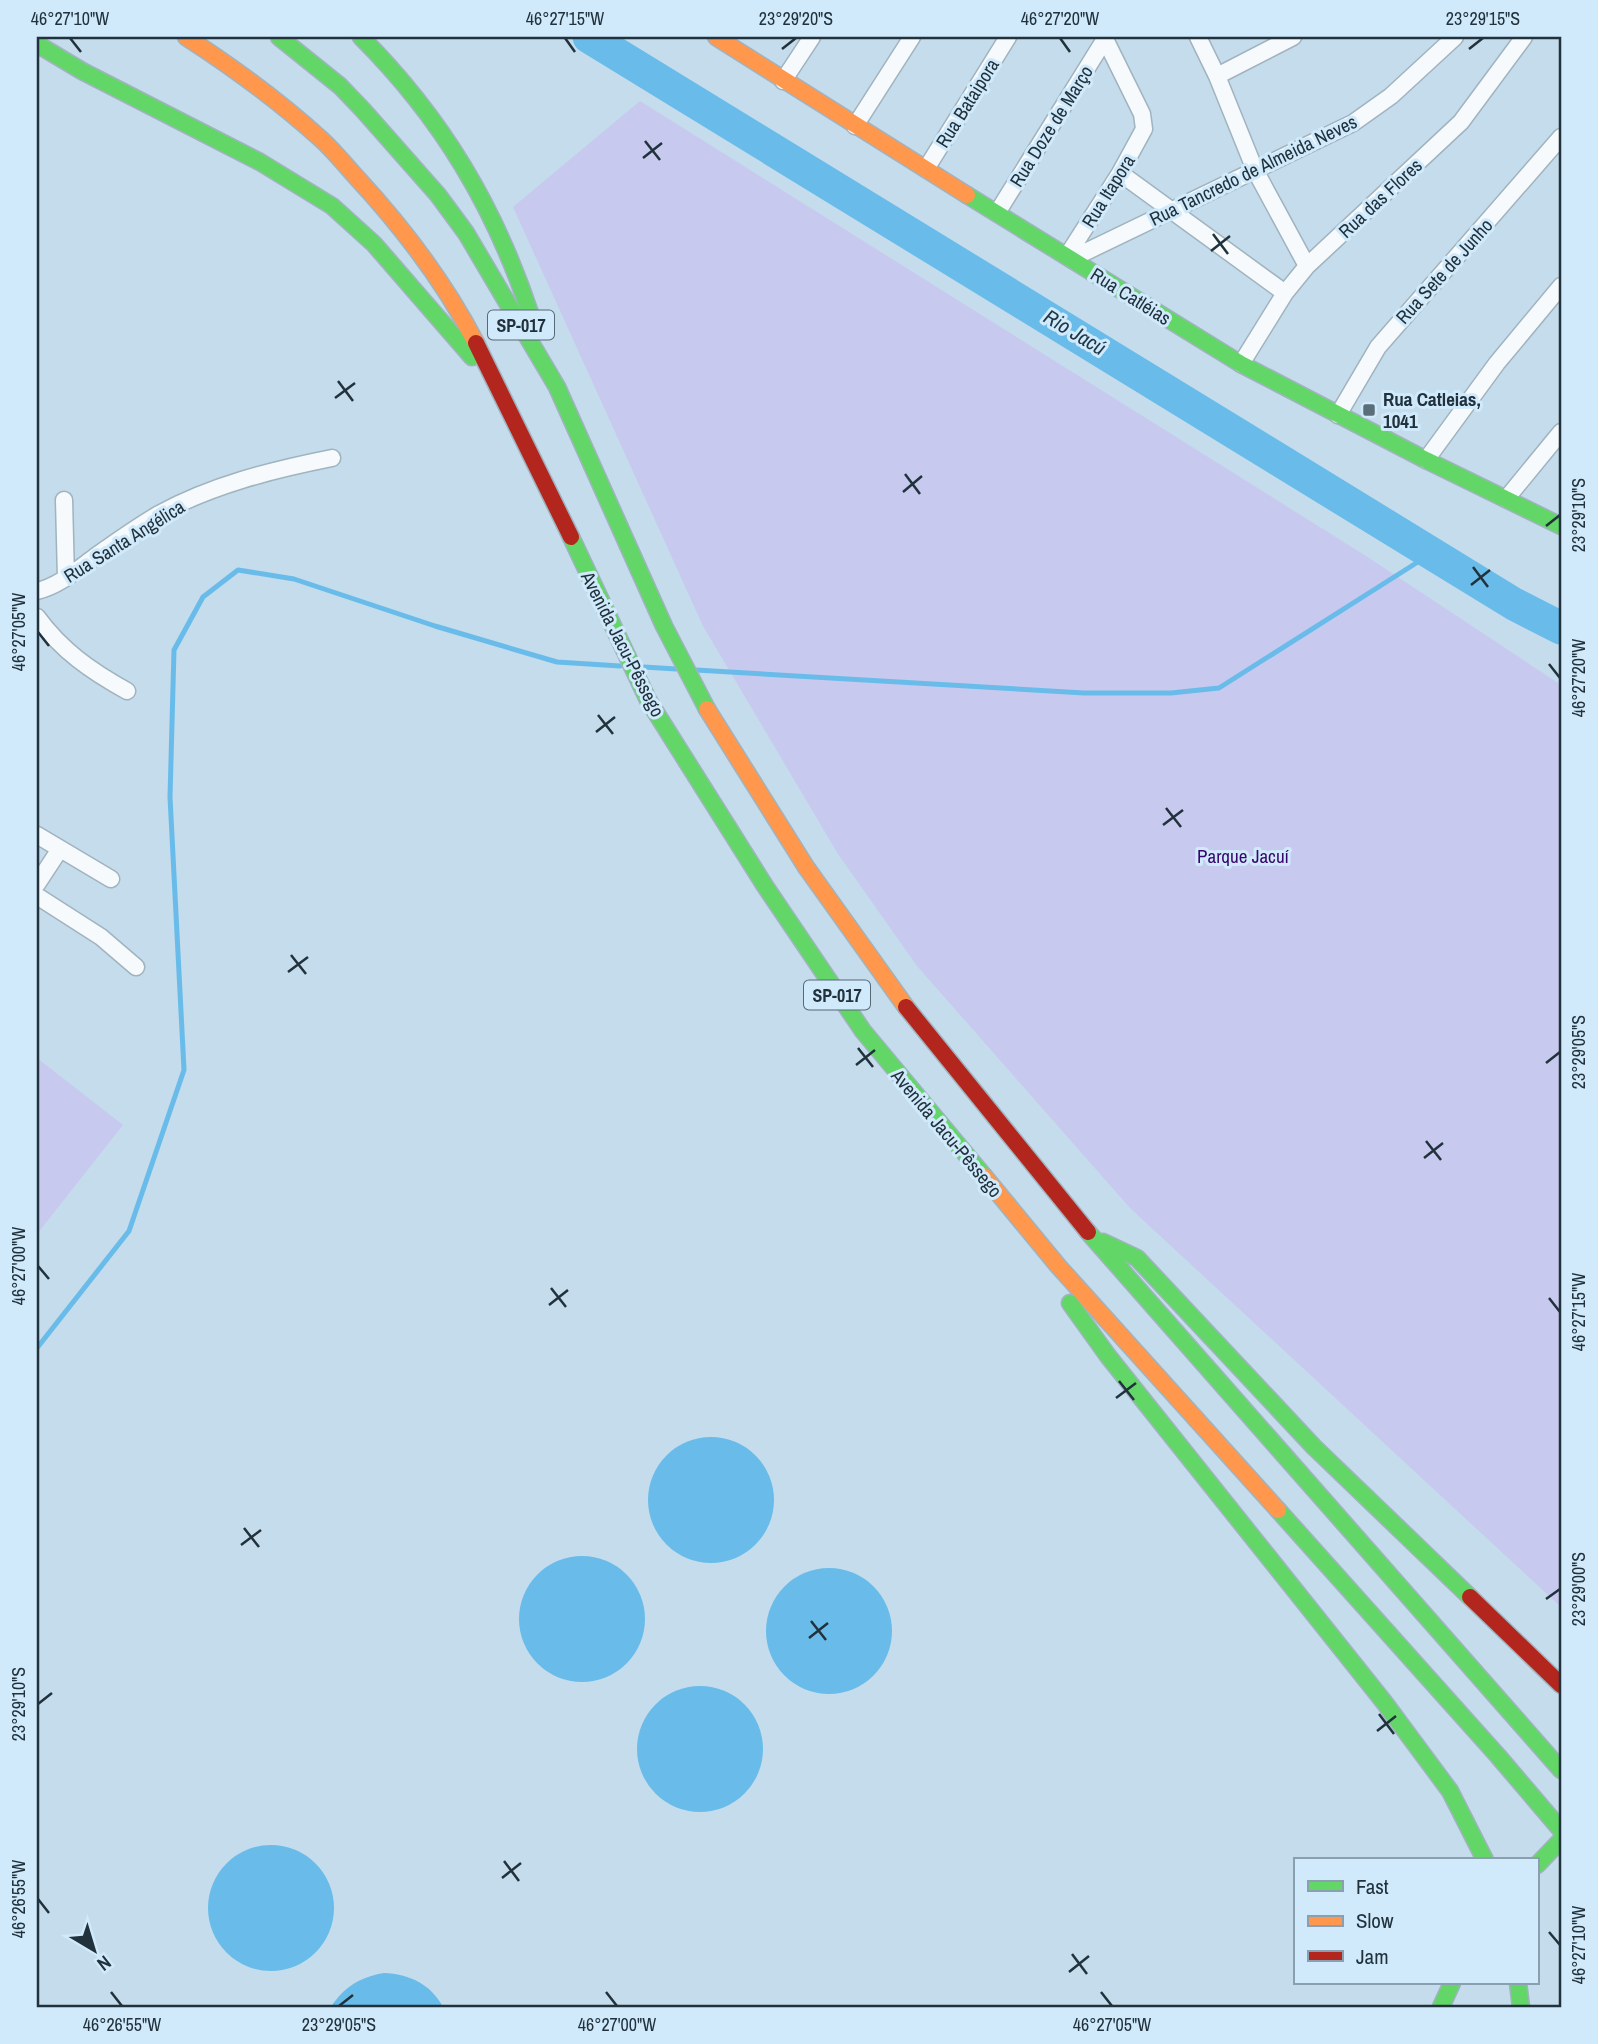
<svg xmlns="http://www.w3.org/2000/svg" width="1598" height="2044" viewBox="0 0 1598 2044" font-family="'Archivo Narrow',sans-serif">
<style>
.green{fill:#c7caee}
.water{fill:#69bcea}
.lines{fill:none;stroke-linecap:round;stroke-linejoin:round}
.stream{stroke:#69bcea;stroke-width:5}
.river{stroke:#69bcea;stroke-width:33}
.street-casing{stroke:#a0b3bf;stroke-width:19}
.fast-casing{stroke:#a0b3bf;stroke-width:19}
.slow-casing{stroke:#a0b3bf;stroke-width:19}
.jam-casing{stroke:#a0b3bf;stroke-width:19}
.street{stroke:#f6fafc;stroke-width:16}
.fast{stroke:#63d668;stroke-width:16}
.slow{stroke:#ff974d;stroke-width:16}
.jam{stroke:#b3261e;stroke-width:16}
.ticks{fill:none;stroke:#21323d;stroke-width:2.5}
.poi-dot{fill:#5a6e7a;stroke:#d0eafc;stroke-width:2.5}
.labels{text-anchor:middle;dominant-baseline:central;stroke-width:6;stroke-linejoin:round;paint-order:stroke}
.shield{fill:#d0eafc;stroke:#566976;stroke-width:2}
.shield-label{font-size:18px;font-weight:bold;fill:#21323d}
.street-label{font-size:19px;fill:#21323d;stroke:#d0eafc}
.poi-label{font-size:19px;font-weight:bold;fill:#21323d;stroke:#d0eafc;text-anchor:start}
.park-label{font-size:19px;fill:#38056d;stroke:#d0eafc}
.water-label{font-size:21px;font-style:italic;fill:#1f3644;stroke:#d0eafc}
.neatline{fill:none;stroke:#21323d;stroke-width:2.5}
.ticks-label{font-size:18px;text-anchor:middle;fill:#21323d}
</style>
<rect width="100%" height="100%" fill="#c4dceb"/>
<path class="green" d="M640 101 1366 556 1561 685V1607L1130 1208 917 966 838 854 703 626 513 207Z
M37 1058 123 1125 37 1234Z"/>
<path class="water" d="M648 1500a63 63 0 1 1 126 0a63 63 0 1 1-126 0Z
M519 1619a63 63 0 1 1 126 0a63 63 0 1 1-126 0Z
M766 1631a63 63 0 1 1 126 0a63 63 0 1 1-126 0Z
M637 1749a63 63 0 1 1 126 0a63 63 0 1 1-126 0Z
M208 1908a63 63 0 1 1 126 0a63 63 0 1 1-126 0Z
M384 1973C409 1974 431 1984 443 2007H331C344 1987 360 1977 384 1973Z"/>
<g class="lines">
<path class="stream" d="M644 667 676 669
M696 670 1084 693H1171L1219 688 1432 553
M37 1348 129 1231 184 1070 170 797 174 650 203 597 238 570 294 579 435 626 557 662 620 666"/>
<path class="river" d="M589 37 1514 604 1561 628"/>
<g class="street-casing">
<path id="street" d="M1198 37 1217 76 1255 170 1307 266
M1217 76 1293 37
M783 81 812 37
M855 126 912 37
M926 169 1008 37
M1120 173 1285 293
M997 213 1105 39
M1067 256 1120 173 1144 129 1142 114 1104 37
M1071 259 1353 123 1391 96 1455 37
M1241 364 1285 293 1307 266 1461 122 1524 37
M1338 415 1378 347 1561 137
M1426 460 1497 363 1561 286
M1506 499 1561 432
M64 500 66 578
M37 591C59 586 78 569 96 556 117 541 137 527 159 514 212 485 272 470 332 458
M37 617C62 651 91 671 127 691
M37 835 111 879
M37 884 60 849
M37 896 101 937 136 967"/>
</g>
<g class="fast-casing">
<path id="fast" d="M279 37 340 86 363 110 438 195 466 233 557 387 664 626 707 709
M361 37C442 118 495 207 531 316
M37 44 82 71 260 162 332 206 374 244 472 357
M967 195 1241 364 1426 460 1561 526
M571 537 648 700 765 886 863 1031 984 1176
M1088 1232 1561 1770
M1103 1242 1137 1258 1314 1447 1470 1597
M1070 1303 1108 1356 1384 1702 1450 1791 1485 1860
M1278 1510 1498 1756 1561 1830
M1537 1865 1561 1840
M1518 1983 1521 2007
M1441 2007 1452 1983"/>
</g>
<g class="slow-casing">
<path id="slow" d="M186 37C234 68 280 102 322 140 335 152 346 166 358 179 404 229 445 283 476 343
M716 37 967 195
M707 709 806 867 906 1007
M984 1176 1059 1267 1278 1510"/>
</g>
<g class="jam-casing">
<path id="jam" d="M476 343 571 537
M906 1007 1088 1232
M1470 1597 1561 1685"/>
</g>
<use href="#street" class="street"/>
<use href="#fast" class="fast"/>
<use href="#slow" class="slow"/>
<use href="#jam" class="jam"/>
</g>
<path class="ticks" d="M70 38 81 52M565 38 575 52M1060 38 1070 52M782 49 796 38M1469 49 1483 38M645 141 660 160M643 158 662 143M1213 234 1228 254M1211 251 1230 236M338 381 353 401M335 398 355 383M905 474 920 494M903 492 922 476M1546 526 1560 515M1473 567 1488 587M1471 585 1490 570M38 632 49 646M1549 664 1560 678M598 715 613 734M596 732 615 717M1166 808 1181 827M1163 825 1183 810M291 955 306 974M288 972 308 957M858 1048 873 1067M1546 1063 1560 1052M856 1065 875 1050M1426 1141 1441 1160M1424 1158 1443 1143M38 1266 49 1279M551 1288 566 1307M1549 1298 1560 1312M549 1305 568 1290M1119 1381 1134 1400M1116 1398 1136 1383M244 1528 259 1547M241 1545 261 1530M1546 1599 1560 1589M811 1621 826 1640M809 1638 828 1623M38 1704 52 1693M1379 1714 1394 1734M1377 1731 1396 1716M504 1861 519 1881M502 1878 521 1863M38 1899 49 1913M1549 1932 1560 1945M1072 1954 1087 1974M1069 1972 1089 1956M111 1992 122 2006M606 1992 617 2006M1101 1992 1112 2006M339 2006 353 1995"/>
<rect class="poi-dot" x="1362" y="403" width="14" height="14" rx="3.5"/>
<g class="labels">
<g class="shield">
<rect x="488" y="310.5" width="66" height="29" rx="5"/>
<rect x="804" y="980.5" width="66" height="29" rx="5"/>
</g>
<g class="shield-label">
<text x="521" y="325">SP-017</text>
<text x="837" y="995">SP-017</text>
</g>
<g class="street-label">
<text transform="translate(967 103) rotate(-58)">Rua Bataipora</text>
<text transform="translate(1051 126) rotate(-58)">Rua Doze de Março</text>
<text transform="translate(1253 170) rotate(-26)">Rua Tancredo de Almeida Neves</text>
<text transform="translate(1108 191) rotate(-58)">Rua Itapora</text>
<text transform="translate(1380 198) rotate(-43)">Rua das Flores</text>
<text transform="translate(1444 271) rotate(-48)">Rua Sete de Junho</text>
<text transform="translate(1131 296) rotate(32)">Rua Catléias</text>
<text transform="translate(124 541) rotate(-32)">Rua Santa Angélica</text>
<text transform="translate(623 644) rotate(63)">Avenida Jacu-Pêssego</text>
<text transform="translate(947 1133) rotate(50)">Avenida Jacu-Pêssego</text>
</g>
<g class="poi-label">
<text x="1383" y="399">Rua Catleias,<tspan x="1383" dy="22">1041</tspan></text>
</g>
<g class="park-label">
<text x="1243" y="856">Parque Jacuí</text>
</g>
<g class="water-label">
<text transform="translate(1075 332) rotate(31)">Rio Jacú</text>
</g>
</g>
<rect width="1598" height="2044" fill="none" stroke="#d0eafc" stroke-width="77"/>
<rect x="1294" y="1858" width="245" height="126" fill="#d0eafc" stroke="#8aa0b0" stroke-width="2"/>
<rect x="1308" y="1881" width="35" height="10" fill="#63d668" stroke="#8aa0b0" stroke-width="2"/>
<text x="1356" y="1894" font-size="21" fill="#21323d">Fast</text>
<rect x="1308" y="1916" width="35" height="10" fill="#ff974d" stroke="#8aa0b0" stroke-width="2"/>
<text x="1356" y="1928" font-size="21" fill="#21323d">Slow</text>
<rect x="1308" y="1951" width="35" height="10" fill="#b3261e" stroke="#8aa0b0" stroke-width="2"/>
<text x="1356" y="1964" font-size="21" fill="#21323d">Jam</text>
<g transform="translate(94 1950) rotate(142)" stroke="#d0eafc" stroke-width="5" paint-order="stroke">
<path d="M0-5L12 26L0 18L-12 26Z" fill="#21323d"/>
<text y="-10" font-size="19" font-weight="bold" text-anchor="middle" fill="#21323d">N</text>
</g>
<rect x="38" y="38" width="1522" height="1968" class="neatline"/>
<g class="ticks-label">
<text x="70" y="25">46°27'10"W</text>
<text x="565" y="25">46°27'15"W</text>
<text x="796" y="25">23°29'20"S</text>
<text x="1060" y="25">46°27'20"W</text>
<text x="1483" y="25">23°29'15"S</text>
<text transform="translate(1579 515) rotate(-90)" y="6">23°29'10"S</text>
<text transform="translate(19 632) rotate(-90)" y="6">46°27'05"W</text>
<text transform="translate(1579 678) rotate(-90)" y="6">46°27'20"W</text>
<text transform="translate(1579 1052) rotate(-90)" y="6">23°29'05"S</text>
<text transform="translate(19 1266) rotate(-90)" y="6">46°27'00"W</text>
<text transform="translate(1579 1312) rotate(-90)" y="6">46°27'15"W</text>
<text transform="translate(1579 1589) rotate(-90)" y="6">23°29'00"S</text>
<text transform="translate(19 1704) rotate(-90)" y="6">23°29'10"S</text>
<text transform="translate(19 1899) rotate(-90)" y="6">46°26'55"W</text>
<text transform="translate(1579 1945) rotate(-90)" y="6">46°27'10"W</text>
<text x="122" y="2031">46°26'55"W</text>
<text x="339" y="2031">23°29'05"S</text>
<text x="617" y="2031">46°27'00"W</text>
<text x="1112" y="2031">46°27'05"W</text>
</g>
</svg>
